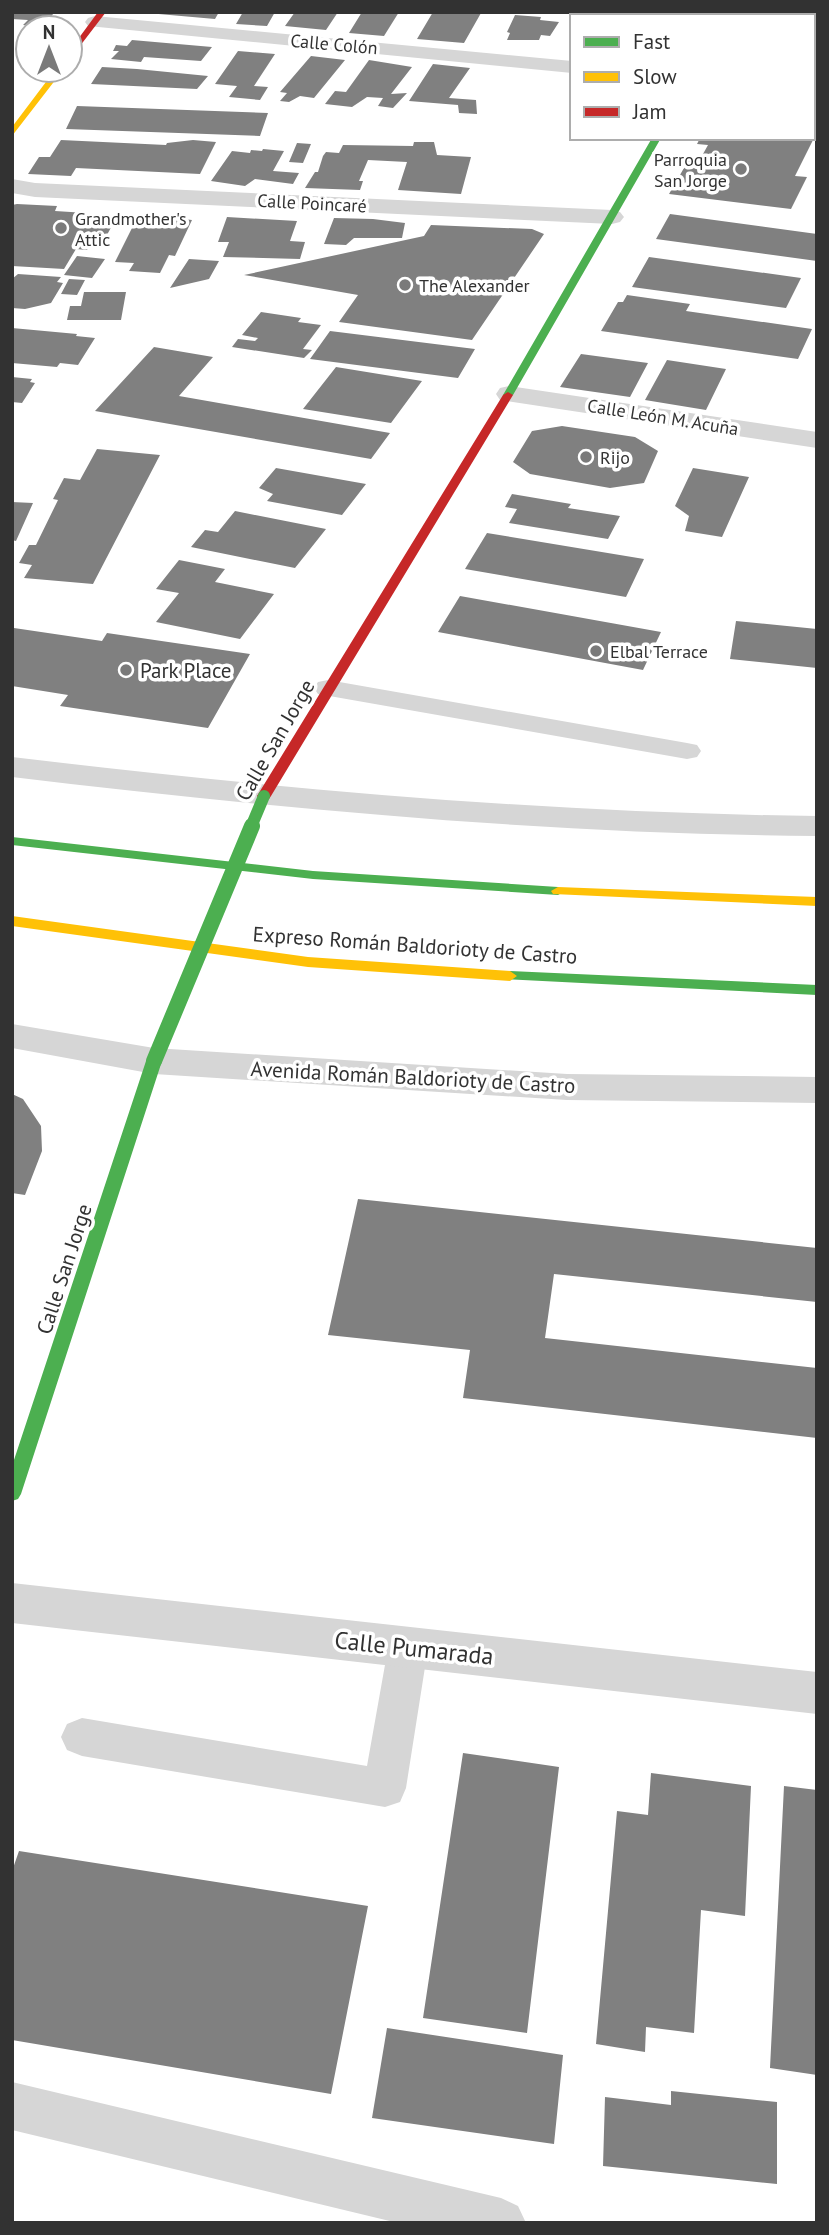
<svg xmlns="http://www.w3.org/2000/svg" width="829" height="2235" viewBox="0 0 829 2235" font-family="'PT Sans',sans-serif">
<style>
.building{fill:#808080}
.lines{fill:none;stroke-linecap:round;stroke-linejoin:round}
.lane{fill:#d6d6d6;fill-rule:evenodd}
.street{fill:#d6d6d6;fill-rule:evenodd}
.fast{fill:#4caf50;fill-rule:evenodd}
.slow{fill:#ffc107;fill-rule:evenodd}
.jam{fill:#c62828;fill-rule:evenodd}
.fast-bridge-far1{stroke:#4caf50;stroke-width:12}
.fast-bridge{stroke:#4caf50;stroke-width:16}
.poi-dot{fill:#7a7a7a;stroke:#fff;stroke-width:2.5}
.labels{text-anchor:middle;dominant-baseline:central;stroke-width:7;stroke-linejoin:round;paint-order:stroke}
.far-street-label{font-size:18px;fill:#323232;stroke:#fff}
.far-poi-label{font-size:18px;fill:#323232;stroke:#fff;text-anchor:start}
.poi-label{font-size:21px;fill:#323232;stroke:#fff;text-anchor:start}
.street-label{font-size:21px;fill:#323232;stroke:#fff}
.near-street-label{font-size:24px;fill:#323232;stroke:#fff}
</style>
<rect width="100%" height="100%" fill="#fff"/>
<path class="building" d="M12 12H55L41 27 23 25 28 20 12 19Z
M136 12H219L215 19Z
M243 12H275L267 26 236 24Z
M295 12H338L326 30 285 26Z
M362 12H399L384 36 349 33Z
M433 12H476L481 13 464 43 417 39Z
M793 12H817V59L813 58V16H792Z
M515 15 541 17 540 20 559 22 550 36 541 35 539 40H507L510 33 507 32Z
M132 40 212 47 201 61 144 57 141 62 111 59 119 51H113L116 45 127 46Z
M238 51 275 54 254 86 268 87 260 100 229 97 237 86 215 84Z
M311 56 345 60 314 98 300 96 289 102 280 101 287 93 280 92Z
M369 60 412 67 391 94 407 93 393 108 378 106 383 98 367 97 352 107 325 104 335 91 346 92Z
M433 64 470 68 449 98 476 100 477 114 459 113 458 105 409 101Z
M102 67 137 69 208 76 197 89 91 84Z
M77 106 268 113 260 136 66 129Z
M813 123 817 124V132L795 176 807 177 791 209 669 194 688 161 698 163 708 145 697 144 700 138H813Z
M61 140 166 145 167 143 193 140 216 142 200 174 76 168 71 176 28 174 39 157H50Z
M414 142H434L437 155 471 157 461 194 398 190 407 162 368 160 359 181H363L360 190 305 188 315 172H318L323 156 326 152 339 153 343 145 413 146Z
M297 143 311 144 303 163 289 162Z
M263 149 284 151 273 171 299 173 293 184 255 179 245 186 211 181 232 151 250 153 251 150 262 151Z
M17 204 57 206 55 211 118 215 103 242 92 241 87 250 76 249 64 269 12 266V205Z
M139 214 192 220 175 256 169 255 160 273 129 271 134 263 115 262Z
M670 214 817 234V261L656 239Z
M227 217 297 221 290 241 305 242 300 259 223 257 229 242H218Z
M334 218 373 219 405 223 402 238H354L346 245 324 244Z
M431 225 532 229 544 234 472 340 339 322 358 295 244 275 424 236Z
M77 256 105 259 92 278 64 275Z
M649 257 801 278 786 308 632 287Z
M189 259 219 261 209 279 170 288Z
M18 274 61 277 57 282 63 283 51 303 25 309 12 308V279Z
M69 279 85 280 77 295 61 294Z
M84 292H126L121 320H67L70 306H81Z
M627 295 690 304 686 311 812 329 798 359 601 331 618 302H623Z
M261 312 301 318 298 322 321 325 303 349 312 350 304 358 232 347 238 339 255 341 258 338 242 335Z
M12 328 77 334 76 336 95 338 78 365 60 363 57 367 12 363Z
M330 331 475 349 458 378 310 359Z
M154 347 213 357 179 396 390 433 371 459 95 411Z
M581 354 648 363 630 397 560 387Z
M667 360 726 369 706 410 645 400Z
M336 367 422 381 391 423 303 409Z
M12 377 32 379 30 382 35 383 22 403 12 402Z
M562 426 635 437 658 451 644 483 610 488 530 474 513 462 532 431Z
M97 449 160 455 93 584 24 578 32 565 19 563 29 545H36L58 500 53 499 64 478 80 480Z
M276 468 366 484 342 515 267 501 273 494 259 488Z
M693 468 749 477 722 537 685 531 689 516 675 506Z
M512 494 571 504 568 508 620 516 608 539 509 523 517 509 505 507Z
M12 502 33 503 16 541 12 540Z
M235 511 326 529 295 568 191 547 205 530 218 532Z
M487 533 644 559 626 597 465 569Z
M179 560 225 569 215 582 274 594 240 639 156 622 179 593 156 589Z
M460 596 661 632 643 670 438 632Z
M736 621 817 629V668L730 659Z
M14 628 102 641 107 633 250 654 208 728 60 706 68 695 12 686Z
M12 1094 23 1099 41 1126 42 1151 25 1195 12 1193Z
M358 1199 817 1248V1302L554 1274 545 1338 817 1368V1438L463 1398 470 1350 328 1335Z
M463 1753 559 1767 527 2033 423 2018Z
M651 1773 751 1786 745 1916 701 1910 694 2033 646 2027 645 2052 596 2044 617 1811 648 1815Z
M784 1786 817 1790V2075L770 2068Z
M19 1851 368 1906 331 2094 12 2040V1871Z
M387 2028 563 2055 554 2144 372 2118Z
M671 2091 777 2102V2184L603 2166 605 2097 671 2105Z"/>
<g class="lines">
<path class="lane" d="M328 680 687 743 697 745 701 751 697 757 687 759 318 694 314 688 318 682Z
M408 1630 422 1636 428 1648 406 1788 400 1802 385 1807 82 1756 67 1750 61 1737 67 1724 82 1718 367 1766 388 1648 394 1636Z
M12 2082 501 2198 518 2206 526 2223H398L12 2130Z"/>
<path class="street" d="M95 16 572 61V73L88 26 85 22 88 18Z
M813 86H817V98H813Z
M12 179 35 183 612 210 620 212 624 217 620 222 612 224 35 197 12 193Z
M509 386 817 432V448L500 400 496 394 500 388Z
M12 757C280 789 547 813 817 816V836C547 834 280 809 12 777Z
M12 1024 154 1048 567 1074 817 1077V1103L567 1100 154 1074 12 1048Z
M12 1583 817 1672V1714L12 1623Z"/>
<path class="fast" d="M707 12H715L714 16H706Z
M652 138H661L513 395 504 397 503 395Z
M12 837 313 871 558 887 565 891 558 895 313 879 12 845Z
M510 971 817 985V995L505 979 503 976 505 973Z
M154 1056 162 1061 21 1494 18 1499 12 1501V1466L146 1061Z"/>
<path class="slow" d="M55 70H63L12 136V127Z
M558 887 817 897V906L553 894 551 891Z
M12 916 308 957 510 971 517 976 510 981 308 967 12 926Z"/>
<path class="jam" d="M98 12H106L70 59V50Z
M508 392 513 395 271 796 269 799H259L257 796 503 395Z"/>
<path class="fast-bridge-far1" d="M251 827 264 796"/>
<path class="fast-bridge" d="M154 1061 252 826"/>
</g>
<g class="poi-dot">
<circle cx="741" cy="169" r="7"/>
<circle cx="61" cy="228" r="7"/>
<circle cx="405" cy="285" r="7"/>
<circle cx="586" cy="457" r="7"/>
<circle cx="596" cy="651" r="7"/>
<circle cx="126" cy="670" r="7"/>
</g>
<g class="labels">
<g class="far-street-label">
<text transform="translate(334 44) rotate(5)">Calle Colón</text>
<text transform="translate(312 203) rotate(3)">Calle Poincaré</text>
<text transform="translate(663 417) rotate(9)">Calle León M. Acuña</text>
</g>
<g class="far-poi-label">
<text x="727" y="159" text-anchor="end">Parroquia<tspan x="727" dy="21">San Jorge</tspan></text>
<text x="75" y="218">Grandmother's<tspan x="75" dy="21">Attic</tspan></text>
<text x="419" y="285">The Alexander</text>
<text x="600" y="457">Rijo</text>
<text x="610" y="651">Elbal Terrace</text>
</g>
<g class="poi-label">
<text x="140" y="670">Park Place</text>
</g>
<g class="street-label">
<text transform="translate(275 740) rotate(-60)">Calle San Jorge</text>
<text transform="translate(415 945) rotate(4)">Expreso Román Baldorioty de Castro</text>
<text transform="translate(413 1077) rotate(3)">Avenida Román Baldorioty de Castro</text>
<text transform="translate(64 1269) rotate(-72)">Calle San Jorge</text>
</g>
<g class="near-street-label">
<text transform="translate(414 1648) rotate(6)">Calle Pumarada</text>
</g>
</g>
<rect width="829" height="2235" fill="none" stroke="#323232" stroke-width="28"/>
<rect x="570" y="14" width="245" height="126" fill="#ffffff" stroke="#adadad" stroke-width="2"/>
<rect x="584" y="37" width="35" height="10" fill="#4caf50" stroke="#adadad" stroke-width="2"/>
<text x="633" y="49" font-size="21" fill="#323232">Fast</text>
<rect x="584" y="72" width="35" height="10" fill="#ffc107" stroke="#adadad" stroke-width="2"/>
<text x="633" y="84" font-size="21" fill="#323232">Slow</text>
<rect x="584" y="107" width="35" height="10" fill="#c62828" stroke="#adadad" stroke-width="2"/>
<text x="633" y="119" font-size="21" fill="#323232">Jam</text>
<g transform="translate(49 49)"><circle r="33" fill="#ffffff" stroke="#adadad" stroke-width="2"/>
<path d="M0-5L12 26L0 18L-12 26Z" fill="#7a7a7a"/>
<text y="-10" font-size="19" font-weight="bold" text-anchor="middle" fill="#323232">N</text>
</g>
</svg>
